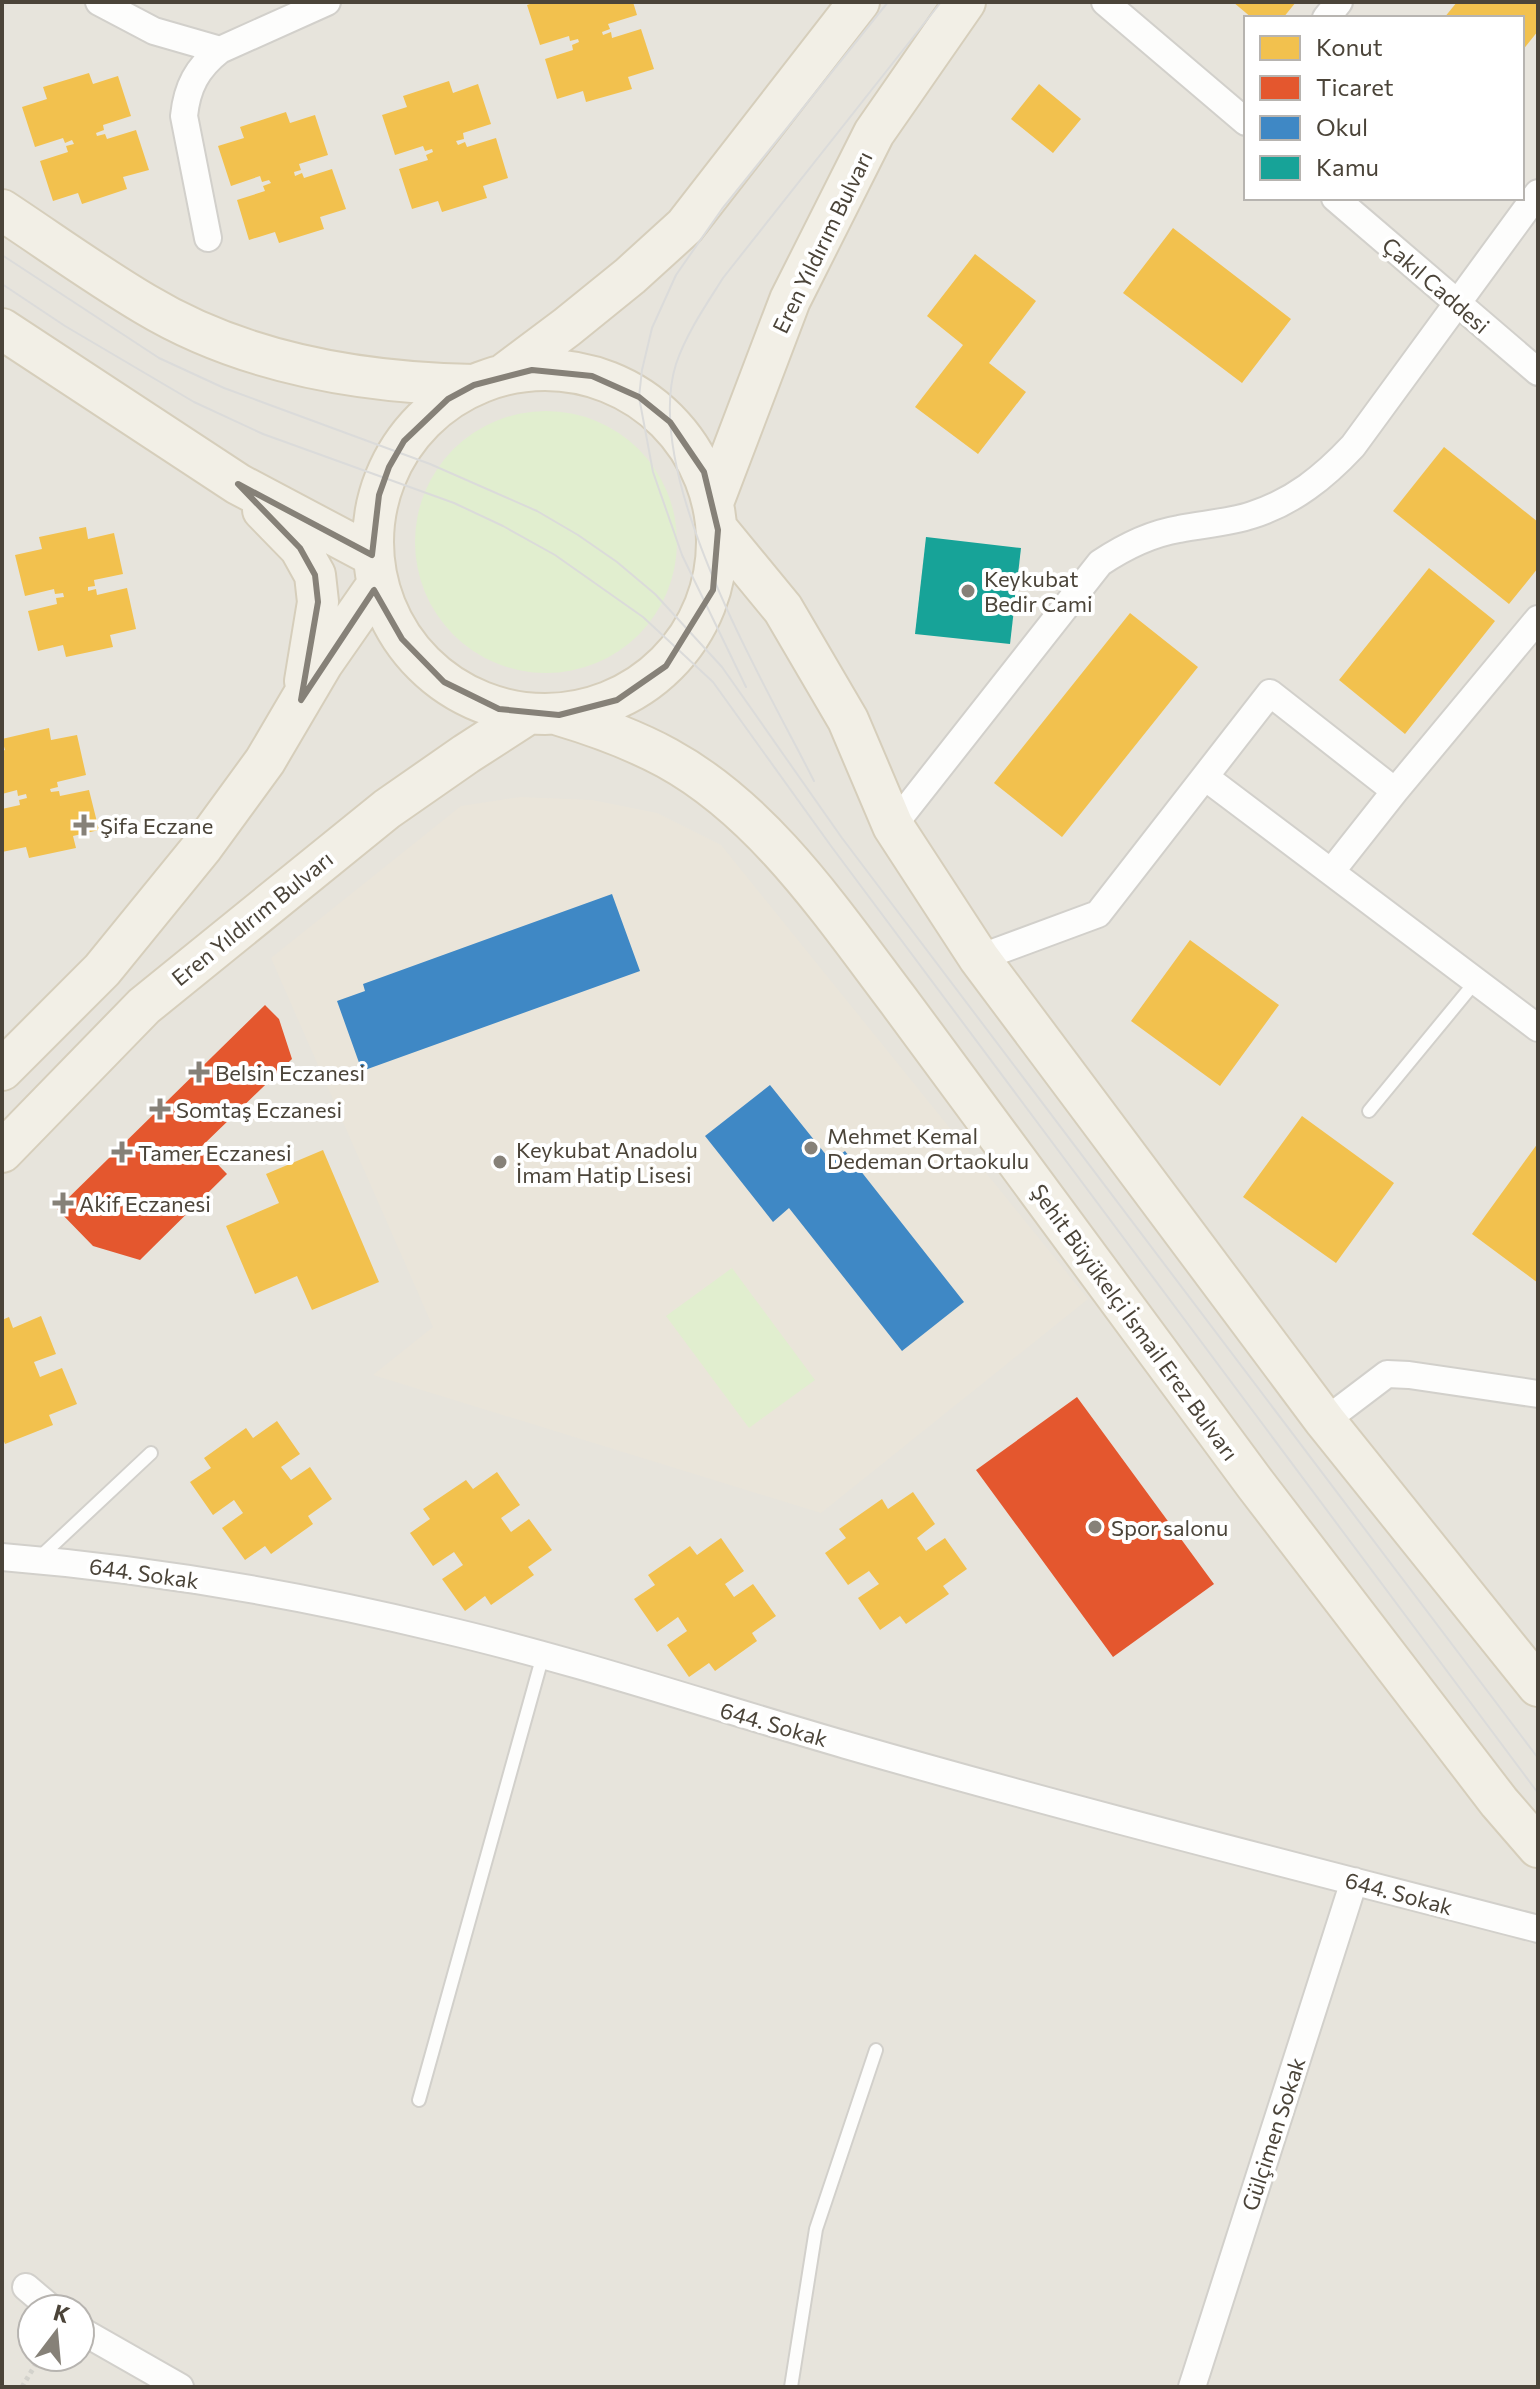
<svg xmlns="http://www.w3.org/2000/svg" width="1540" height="2389" viewBox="0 0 1540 2389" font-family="Commissioner,sans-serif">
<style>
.residential{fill:#e7e4dc;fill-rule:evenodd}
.education{fill:#eae5da}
.green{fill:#e1eecf}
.homes{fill:#f2c14e}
.shops{fill:#e4572e}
.schools{fill:#3f88c5}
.public{fill:#17a398}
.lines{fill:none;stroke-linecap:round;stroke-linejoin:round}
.service-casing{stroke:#d2d0cb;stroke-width:16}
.minor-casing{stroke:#d2d0cb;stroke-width:30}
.primary-casing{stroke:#d6cebb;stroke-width:44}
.path{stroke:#d3d2cc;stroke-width:5;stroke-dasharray:4 4;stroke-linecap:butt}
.service{stroke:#fdfdfc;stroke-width:12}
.minor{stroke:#fdfdfc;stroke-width:26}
.primary{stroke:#f2efe6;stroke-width:40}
.tram{stroke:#dbdbda;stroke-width:2}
.marked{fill:none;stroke:#868178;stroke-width:6;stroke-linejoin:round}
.poi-dot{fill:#868178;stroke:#fff;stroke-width:3}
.labels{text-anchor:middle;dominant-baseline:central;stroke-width:8;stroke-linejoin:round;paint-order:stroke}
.street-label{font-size:22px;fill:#4b4439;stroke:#fff}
.poi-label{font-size:22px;fill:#4b4439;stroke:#fff;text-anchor:start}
</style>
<rect width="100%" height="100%" fill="#f4f2ee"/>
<path class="residential" d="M2 2H1538V2387H2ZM1246 18H1522V198H1246ZM32 2309H80V2357H32Z"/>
<path class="education" d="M520 797 592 800 657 813 721 845 1088 1299 821 1513 373 1375 433 1327 271 958 461 806Z"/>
<path class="green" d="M415 542a131 131 0 1 1 262 0a131 131 0 1 1-262 0Z
M732 1268 815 1380 749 1428 666 1316Z"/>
<path class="homes" d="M536 2H633L637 15 608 24 610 29 602 32 603 35 611 32 612 38 641 29 654 69 628 77 632 89 586 102 583 91 557 99 545 59 573 50 572 45 579 42 578 39 570 41 569 36 540 45 527 5Z
M1233 2H1296L1283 18H1252Z
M1457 2H1538V31L1522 51V18H1444Z
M89 73 93 84 118 76 131 116 103 125 104 130 96 133 97 136 105 134 107 139 136 130 149 170 123 177 127 189 82 204 78 193 53 201 40 161 68 152 66 146 74 144 72 140 65 143 63 138 35 147 22 107 47 99 43 87Z
M449 81 453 93 478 84 491 124 463 133 464 139 456 141 458 145 465 142 467 147 496 138 508 178 483 186 487 198 442 212 438 201 412 209 399 169 428 160 426 155 433 152 432 149 425 151 423 146 395 155 382 115 407 107 403 96Z
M1039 84 1081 119 1053 153 1011 119Z
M286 112 290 123 315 115 328 155 299 164 301 170 294 172 295 176 302 173 304 178 332 169 346 209 320 217 324 229 279 243 275 232 249 240 237 200 265 191 263 186 271 183 269 180 262 182 260 176 231 186 218 146 244 138 240 127Z
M1173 228 1291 319 1242 383 1123 293Z
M975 254 1036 301 989 363 1026 392 978 454 915 407 963 345 927 316Z
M1444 447 1538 522V568L1509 604 1393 511Z
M86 527 88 539 114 533 123 574 94 580 95 586 88 587V591L96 589 97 595 127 588 136 629 110 635 113 647 66 657 63 645 38 651 28 611 57 604 56 598 64 597 63 593 55 594 54 589 25 596 15 555 42 549 39 537Z
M1429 568 1495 621 1405 734 1339 680Z
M1130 613 1198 667 1062 837 994 783Z
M49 728 51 740 77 735 86 775 57 782 58 787 50 789 51 792 59 791 60 796 89 790 99 830 73 836 76 848 29 858 26 847 2 852V809L20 805 19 800 27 798 26 794 18 796 17 790 2 794V751L5 750 2 739Z
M1190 940 1279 1005 1220 1086 1131 1021Z
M1302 1116 1394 1183 1336 1263 1243 1197Z
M1538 1143V1283L1472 1234Z
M323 1150 379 1282 312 1310 297 1276 255 1294 226 1226 279 1203 266 1174Z
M41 1316 56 1354 34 1362 40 1377 62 1368 77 1404 49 1415 53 1425 5 1444 2 1437V1320L9 1317 13 1328Z
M277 1421 300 1454 281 1467 291 1480 310 1467 332 1499 308 1516 313 1524 271 1554 265 1546 245 1560 222 1528 243 1513 234 1500 213 1515 190 1482 211 1468 204 1458 246 1428 253 1438Z
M497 1472 520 1505 501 1518 511 1532 529 1519 552 1550 528 1567 534 1575 491 1605 485 1596 465 1611 442 1579 463 1565 454 1552 433 1566 410 1533 430 1519 423 1509 466 1480 473 1489Z
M913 1492 935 1524 917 1538 926 1551 945 1538 967 1569 943 1586 949 1594 906 1624 900 1616 880 1630 858 1598 879 1584 869 1571 848 1585 825 1553 846 1538 839 1529 882 1499 888 1509Z
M721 1538 744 1571 725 1584 734 1597 753 1584 776 1616 752 1633 757 1641 715 1671 709 1663 689 1677 667 1645 687 1631 678 1617 657 1632 634 1599 655 1585 648 1575 690 1546 697 1555Z"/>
<path class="shops" d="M265 1005 279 1019 292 1059 201 1147 227 1174 140 1260 93 1246 57 1209Z
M1077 1397 1214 1584 1113 1657 976 1470Z"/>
<path class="schools" d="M612 894 640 971 362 1071 337 1001 365 991 363 984Z
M770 1085 831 1161 845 1151 964 1302 902 1351 789 1208 773 1222 705 1136Z"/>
<path class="public" d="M926 537 1021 548 1010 644 915 634Z"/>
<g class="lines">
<g class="service-casing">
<path id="service" d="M1369 1111 1476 981
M39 1558 151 1453
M419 2100 543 1655
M791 2387 816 2229 876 2050"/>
</g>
<g class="minor-casing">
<path id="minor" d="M99 2 154 31 220 50
M1105 2 1246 122
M1326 18 1339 2
M1335 198 1538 372
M208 238 184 116C187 87 197 68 220 50L327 2
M1205 777 1538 1028
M893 826 1100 563C1124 547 1149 534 1179 529 1203 524 1228 523 1252 515 1293 502 1324 477 1353 446L1538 193
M1331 872 1395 791 1538 619
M979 958 1098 914 1270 693 1395 791
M1325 1421 1387 1374 1409 1375 1538 1394
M2 1557C150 1569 297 1594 441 1629 578 1661 711 1706 846 1745 1075 1811 1307 1869 1538 1929
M26 2287 52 2309
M80 2330 180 2387
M1192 2387 1354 1881"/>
</g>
<g class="primary-casing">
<path id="primary" d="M2 210C49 241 96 275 145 304 243 363 361 383 474 385
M2 329 238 484 372 555
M373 542a172 172 0 1 1 344 0a172 172 0 1 1-344 0Z
M503 375 567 327 630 276 685 226 859 2
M714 500 790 300 874 133 965 2
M263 510 300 548 315 575 318 602 305 681
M718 530 783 609 848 720 893 826 979 958 1325 1421 1538 1686
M559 715C596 726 632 739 667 758 764 811 832 913 898 1000L1256 1485 1499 1802 1538 1847
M2 1070 102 970 203 846 265 761 322 664 377 585
M2 1152 144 1006 387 809 466 754 528 714"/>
</g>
<path class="path" d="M22 2387 40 2357"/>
<use href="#service" class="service"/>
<use href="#minor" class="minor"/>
<use href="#primary" class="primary"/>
<path class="tram" d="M2 255 159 358 224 388 430 464 537 511 578 535 617 562 655 594 722 667 842 838 1538 1758
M2 284 65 326 194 402 263 434 454 503 503 526 555 555 643 617 713 682 831 846 1538 1793
M746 687 682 555 653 472 639 397 642 370 652 328 676 275 722 209 888 2
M814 781C763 680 641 476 676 364 686 334 706 305 723 278L941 2"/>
</g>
<path class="marked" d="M532 370 592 376 639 397 670 422 704 472 718 530 713 590 666 666 617 700 559 715 499 709 444 682 402 639 374 590 301 700 318 602 315 575 300 548 238 484 372 555 379 495 389 467 404 441 448 399 474 385Z"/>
<g class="poi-dot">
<circle cx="968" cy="591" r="8"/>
<path d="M80 813h8v8h8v8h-8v8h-8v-8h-8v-8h8z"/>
<path d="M195 1060h8v8h8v8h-8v8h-8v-8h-8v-8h8z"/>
<path d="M156 1097h8v8h8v8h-8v8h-8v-8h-8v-8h8z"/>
<circle cx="811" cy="1148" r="8"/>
<path d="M118 1140h8v8h8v8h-8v8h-8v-8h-8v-8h8z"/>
<circle cx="500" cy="1162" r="8"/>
<path d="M59 1191h8v8h8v8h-8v8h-8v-8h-8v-8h8z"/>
<circle cx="1095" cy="1527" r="8"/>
</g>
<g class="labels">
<g class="street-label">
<text transform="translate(822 242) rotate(-64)">Eren Yıldırım Bulvarı</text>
<text transform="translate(1436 285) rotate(41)">Çakıl Caddesi</text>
<text transform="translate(252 918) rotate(-39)">Eren Yıldırım Bulvarı</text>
<text transform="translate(1135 1322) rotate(54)">Şehit Büyükelçi İsmail Erez Bulvarı</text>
<text transform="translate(144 1573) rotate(8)">644. Sokak</text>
<text transform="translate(774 1724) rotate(16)">644. Sokak</text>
<text transform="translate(1399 1893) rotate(15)">644. Sokak</text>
<text transform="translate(1273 2134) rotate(-72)">Gülçimen Sokak</text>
</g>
<g class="poi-label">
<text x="984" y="578">Keykubat<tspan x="984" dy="25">Bedir Cami</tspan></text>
<text x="100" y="825">Şifa Eczane</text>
<text x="215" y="1072">Belsin Eczanesi</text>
<text x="176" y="1109">Somtaş Eczanesi</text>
<text x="827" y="1135">Mehmet Kemal<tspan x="827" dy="25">Dedeman Ortaokulu</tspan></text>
<text x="516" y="1149">Keykubat Anadolu<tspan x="516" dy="25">İmam Hatip Lisesi</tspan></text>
<text x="138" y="1152">Tamer Eczanesi</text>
<text x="79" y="1203">Akif Eczanesi</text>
<text x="1111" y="1527">Spor salonu</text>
</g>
</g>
<rect width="1540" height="2389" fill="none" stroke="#4b4439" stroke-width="8"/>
<rect x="1244" y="16" width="280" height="184" fill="#ffffff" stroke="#b7b4b0" stroke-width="2"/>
<rect x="1260" y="36" width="40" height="24" fill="#f2c14e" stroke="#b7b4b0" stroke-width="2"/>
<text x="1316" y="56" font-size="24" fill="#4b4439">Konut</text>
<rect x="1260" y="76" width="40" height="24" fill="#e4572e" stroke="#b7b4b0" stroke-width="2"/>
<text x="1316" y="96" font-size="24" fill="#4b4439">Ticaret</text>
<rect x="1260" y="116" width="40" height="24" fill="#3f88c5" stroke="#b7b4b0" stroke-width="2"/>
<text x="1316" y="136" font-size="24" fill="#4b4439">Okul</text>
<rect x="1260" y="156" width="40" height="24" fill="#17a398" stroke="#b7b4b0" stroke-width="2"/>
<text x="1316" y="176" font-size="24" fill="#4b4439">Kamu</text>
<g transform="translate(56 2333) rotate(16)"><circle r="38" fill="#ffffff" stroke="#b7b4b0" stroke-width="2"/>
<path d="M0-6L14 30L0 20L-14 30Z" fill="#868178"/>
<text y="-12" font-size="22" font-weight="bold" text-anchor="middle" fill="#4b4439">K</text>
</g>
</svg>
